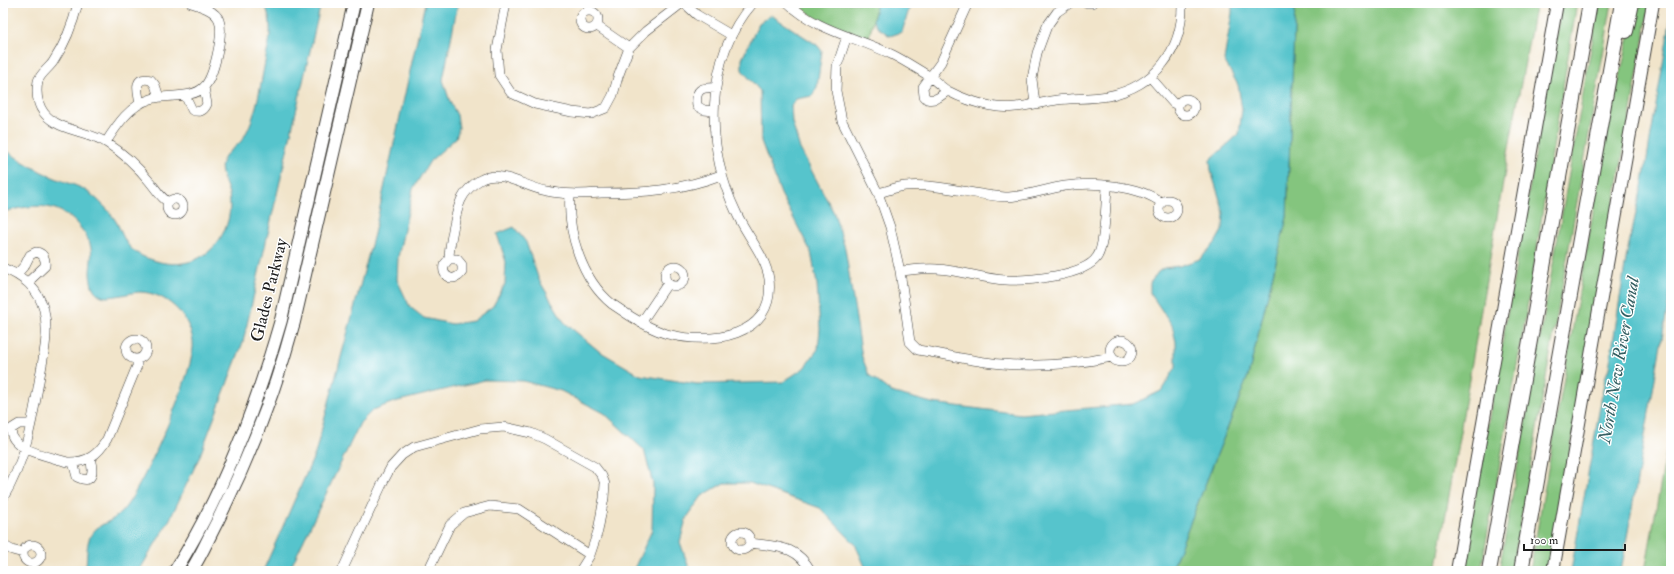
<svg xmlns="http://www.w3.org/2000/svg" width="1674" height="574" viewBox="0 0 1674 574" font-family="'IM FELL Double Pica',serif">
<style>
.green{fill:#84c57e;stroke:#50704d}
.water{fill:#57c4cc;stroke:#3a7074}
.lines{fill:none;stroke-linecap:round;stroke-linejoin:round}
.minor-casing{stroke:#3c3a36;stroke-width:10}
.major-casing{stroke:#3c3a36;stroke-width:14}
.highway-casing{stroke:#3c3a36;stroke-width:16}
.minor{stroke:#fff;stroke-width:9}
.major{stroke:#fff;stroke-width:12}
.highway{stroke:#fff;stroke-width:14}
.labels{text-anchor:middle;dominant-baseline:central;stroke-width:3;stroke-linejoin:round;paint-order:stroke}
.street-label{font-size:17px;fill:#1c1c1c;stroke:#fff}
.water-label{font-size:18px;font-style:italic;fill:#345f62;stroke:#fff}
</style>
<rect width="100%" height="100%" fill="#fff"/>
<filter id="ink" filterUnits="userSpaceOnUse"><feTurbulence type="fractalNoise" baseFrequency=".025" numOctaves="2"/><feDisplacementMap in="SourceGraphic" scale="8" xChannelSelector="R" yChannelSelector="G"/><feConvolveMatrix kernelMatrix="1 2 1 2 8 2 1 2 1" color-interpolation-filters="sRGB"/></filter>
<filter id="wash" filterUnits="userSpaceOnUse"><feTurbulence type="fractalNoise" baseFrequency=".012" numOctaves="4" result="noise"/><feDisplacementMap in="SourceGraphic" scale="16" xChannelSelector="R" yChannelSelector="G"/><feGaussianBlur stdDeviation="0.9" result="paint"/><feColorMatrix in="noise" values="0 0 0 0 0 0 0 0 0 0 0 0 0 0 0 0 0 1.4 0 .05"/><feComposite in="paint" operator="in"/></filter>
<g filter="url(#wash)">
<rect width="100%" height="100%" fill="#f1e4ca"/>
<path class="green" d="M796 3H877L869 38 832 25 814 17Z
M1295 3H1536L1510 142 1436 571H1171L1248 376 1287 217Z
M1562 3H1577L1544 202 1533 274 1481 571H1462Z
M1599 3H1612L1512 571H1499Z
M1637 3H1650L1549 571H1530L1608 127Z
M1671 425V571H1645Z"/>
<path class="water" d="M265 3H321L243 342 199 458 170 519 139 571H85C88 560 85 545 91 535 96 525 109 523 117 516 122 512 126 507 129 502 146 478 197 367 193 341 189 315 166 292 139 292 128 293 117 297 106 297 97 296 92 289 91 281 88 270 93 259 91 248 89 239 84 232 78 225 56 200 32 205 3 212V148C19 160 36 170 55 178 67 183 78 185 88 192 99 200 110 211 117 223 121 231 124 241 130 247 135 253 143 257 150 259 181 271 212 260 225 229 230 218 231 205 229 194 225 179 215 168 227 154 233 148 239 145 244 137 257 115 260 87 265 62 267 51 271 38 270 26 270 18 267 11 265 3Z
M425 3H458L443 80 450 102 457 115 459 128 456 138 430 161 413 189 398 257 397 280 410 307 424 318 452 324 473 321 493 306 505 284 506 262 497 234 514 227 526 242 539 280 564 322 599 351 640 375 697 384 783 382 804 368 818 349 820 329 817 284 811 252 781 194 761 141 760 91 742 70V59L759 23 771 15 817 45 822 51 817 87 812 96 796 99 791 106 792 122 800 149 834 213 845 248 862 357 869 375 891 392 932 403 1021 414 1133 404 1161 391 1176 367V342L1172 325 1150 293V283L1158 272 1164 268 1179 266 1200 259 1215 243 1223 229 1224 213 1211 171 1210 160 1239 134 1242 109 1238 85 1224 60 1232 13V3H1295L1287 217 1248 376 1171 571H867L855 544 820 508 750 483H724L702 496 686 519 680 542 690 571H633L652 530 653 484 644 450 604 413 561 391 523 381 485 380 394 402 373 410 360 423 289 571H263L315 454 374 234Z
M877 3H911L902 32 890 36 877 27 873 21Z
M1671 16V288L1621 571H1571L1605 378 1609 368 1627 253 1643 182Z"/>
</g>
<g filter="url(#ink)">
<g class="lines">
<g class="minor-casing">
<path id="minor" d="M78 3C73 24 65 44 53 62 49 68 40 74 38 81 36 92 37 104 44 113 59 132 88 130 107 143 123 153 138 167 150 182 156 189 160 197 168 202
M506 3 497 50 499 75 511 93 535 104 572 112 591 114 606 108 613 95 618 77 629 48 646 31 682 3
M684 3 697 15 731 35
M788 3C817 31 857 37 893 55 905 61 917 69 929 76 936 81 941 87 948 91 961 98 976 103 991 106 1011 111 1037 103 1057 100 1074 98 1091 99 1108 96 1155 86 1183 51 1182 3
M1087 3H1092
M580 20a9 9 0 1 1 18 0a9 9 0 1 1-18 0Z
M597 26 629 48
M847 36 837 66 836 91 842 121 878 193 890 227 900 271 910 342 918 350C945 354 975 362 1002 364 1039 367 1076 364 1112 357
M1151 78 1173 103 1178 105
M947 91C941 96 936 101 927 99L924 96 923 87 941 62 968 3
M185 95 192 110C199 113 204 111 207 104L204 87
M1178 107a8 8 0 1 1 16 0a8 8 0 1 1-16 0Z
M1035 103 1032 79 1037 53 1047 26 1057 12 1070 3
M140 104C138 92 132 76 151 80L155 85 159 97
M714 111 704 110 697 106C695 89 701 87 716 88
M106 142C117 125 130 105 151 99 166 94 193 99 204 87 214 77 224 33 219 20 215 10 200 6 191 3
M878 193C887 191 896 187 905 186 939 183 972 195 1005 197 1025 197 1045 189 1065 186 1093 182 1139 185 1162 203
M570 194C567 231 581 279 612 304 618 308 624 312 630 316 641 323 654 330 667 334 710 345 776 338 769 279 766 256 745 233 736 212 705 147 704 59 753 3
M167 207a8 8 0 1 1 16 0a8 8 0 1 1-16 0Z
M1159 209a9 9 0 1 1 18 0a9 9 0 1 1-18 0Z
M449 259H457L462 265V272C455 283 441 278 444 265L449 259C449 247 456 211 461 200 465 192 473 184 480 180 501 168 526 188 547 191 565 195 583 194 602 193 643 193 682 190 721 175
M665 276a10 10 0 1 1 20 0a10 10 0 1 1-20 0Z
M3 268C23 276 38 288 44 310 49 332 44 354 40 376 33 417 26 461 3 498
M900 271C912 270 925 268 937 269 960 270 982 279 1006 280 1027 281 1085 276 1097 257 1105 246 1106 202 1107 186
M17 274 25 265 30 255 36 252C43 253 46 258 45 266L28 282
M641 323 668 283
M126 349a10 10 0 1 1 20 0a10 10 0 1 1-20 0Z
M1110 351a11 11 0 1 1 22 0a11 11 0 1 1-22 0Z
M31 424H19L11 429C10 451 50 456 67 462 87 463 98 455 107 439L137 366V359
M73 462 77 477C95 486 93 469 90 458
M732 541a9 9 0 1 1 18 0a9 9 0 1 1-18 0Z
M751 543C778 547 796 545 811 571
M3 545 12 550 23 553
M23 554a9 9 0 1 1 18 0a9 9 0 1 1-18 0Z
M342 571 383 482 391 467 402 455 414 447 480 429 504 427 531 433 545 439 595 467 602 476 605 484 604 498 598 531 590 555 580 571
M428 571 450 525 464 513 490 506 519 509 590 555"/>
</g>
<g class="major-casing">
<path id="major" d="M175 571C223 494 256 407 281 320L354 3
M191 571C201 556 208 539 217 522 250 456 275 393 294 322L368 3
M1457 571 1557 3
M1553 571 1653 3"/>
</g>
<g class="highway-casing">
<path id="highway" d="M1626 31 1632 3
M1489 571 1590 3
M1521 571 1622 3"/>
</g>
<use href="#minor" class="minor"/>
<use href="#major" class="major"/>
<use href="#highway" class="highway"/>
</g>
</g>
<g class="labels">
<g class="street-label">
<text transform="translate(269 290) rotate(-76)">Glades Parkway</text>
</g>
<g class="water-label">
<text transform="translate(1619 360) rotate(-80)">North New River Canal</text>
</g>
</g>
<rect width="1674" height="574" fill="none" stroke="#fff" stroke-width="16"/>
<path d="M1524 544v6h101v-6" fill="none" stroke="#1c1c1c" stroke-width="2"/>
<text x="1530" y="544" font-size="12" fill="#1c1c1c" stroke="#ffffff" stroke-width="3" paint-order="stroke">100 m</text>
</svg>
